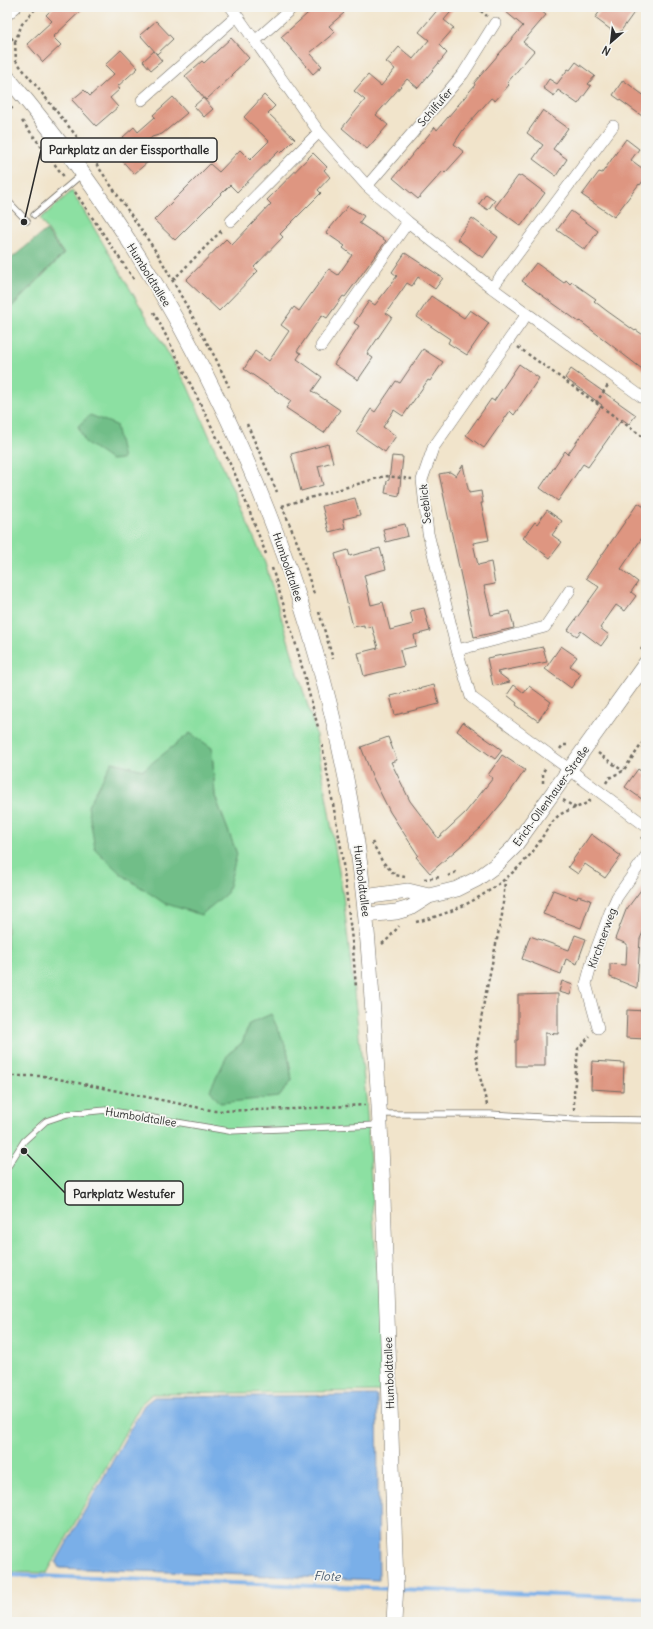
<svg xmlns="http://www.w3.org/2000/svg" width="653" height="1629" viewBox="0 0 653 1629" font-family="Delius,sans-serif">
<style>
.green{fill:#8ce0a2;stroke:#5c8666;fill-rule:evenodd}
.forest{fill:#71be88;stroke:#4e745a}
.water{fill:#7aafe8;stroke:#526d8a}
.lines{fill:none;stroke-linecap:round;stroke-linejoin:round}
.stream{stroke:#7aafe8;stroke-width:4}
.building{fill:#de9681}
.lane-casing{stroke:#706c63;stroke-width:7}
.street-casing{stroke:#706c63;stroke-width:12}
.secondary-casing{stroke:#706c63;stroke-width:16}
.path{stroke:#706c63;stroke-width:2.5;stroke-dasharray:3 3;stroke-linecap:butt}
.lane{stroke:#fff;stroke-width:5.5}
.street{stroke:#fff;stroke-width:11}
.secondary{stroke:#fff;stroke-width:15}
.labels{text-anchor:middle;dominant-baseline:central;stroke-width:3.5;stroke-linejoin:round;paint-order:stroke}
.street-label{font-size:11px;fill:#2b2b2b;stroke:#f6f6f2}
.water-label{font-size:12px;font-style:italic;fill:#47596d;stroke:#f6f6f2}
.leader{fill:none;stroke:#2b2b2b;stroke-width:1.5}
.callout-dot{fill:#2b2b2b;stroke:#f6f6f2;stroke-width:1.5}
.callout{fill:#f6f6f2;stroke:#2b2b2b;stroke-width:1.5}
.callout-label{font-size:12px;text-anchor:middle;font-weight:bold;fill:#2b2b2b}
</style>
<rect width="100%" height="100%" fill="#f6f6f2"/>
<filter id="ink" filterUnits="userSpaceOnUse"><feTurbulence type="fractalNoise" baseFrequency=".025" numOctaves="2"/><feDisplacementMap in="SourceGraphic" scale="8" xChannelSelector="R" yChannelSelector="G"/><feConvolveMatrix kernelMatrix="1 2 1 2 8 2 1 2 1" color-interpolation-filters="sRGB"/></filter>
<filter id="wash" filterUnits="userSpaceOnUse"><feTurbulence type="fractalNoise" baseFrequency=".012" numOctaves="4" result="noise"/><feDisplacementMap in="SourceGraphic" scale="16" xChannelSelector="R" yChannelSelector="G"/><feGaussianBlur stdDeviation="0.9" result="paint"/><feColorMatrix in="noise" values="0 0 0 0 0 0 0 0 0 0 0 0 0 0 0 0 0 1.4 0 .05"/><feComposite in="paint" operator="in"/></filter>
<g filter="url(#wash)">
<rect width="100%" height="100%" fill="#f1e4cb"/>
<path class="green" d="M72 191 187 385 265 563 315 730 343 895 366 1098 384 1391 152 1394 141 1404 47 1573 7 1572V312L64 254 40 219ZM212 749 215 796 237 854 113 762 143 770ZM249 1024 287 1049 292 1080 279 1097 228 1054 242 1043Z"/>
<path class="forest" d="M46 230 63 254 7 311V262Z
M90 415 116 425 123 459 111 460 85 442 78 426Z
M190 733 212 748 215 796 237 854 227 893 201 915 164 903 121 874 95 849 88 806 112 762 143 770Z
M271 1014 287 1049 292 1080 279 1097 220 1103 210 1090 228 1054 242 1043 249 1024Z"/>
<path class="water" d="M377 1395 379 1580 59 1568 56 1562 144 1405 154 1397Z"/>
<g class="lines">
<path class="stream" d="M7 1575 646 1598"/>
</g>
<g id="blocks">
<path class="building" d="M54 7H85L53 37 61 45 43 62 27 44 52 21 46 15Z
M315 7H339L344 13 329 26 335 32 310 53 322 66 313 74 281 37Z
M440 7H455L444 20 454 28 439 45 447 53 418 88 407 79 376 115 388 125 367 149 342 128 365 100 354 91 368 75 381 86 395 69 386 62 399 47 413 59 429 40 419 32Z
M500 7H536L546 15 523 42 534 51 507 83 509 85 495 101 491 98 463 130 454 144 464 152 445 173 443 171 418 199 393 178 435 127 437 130 475 85 474 83 523 26Z
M603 7H638L618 35 595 18Z
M156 21 173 39 157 54 140 35Z
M231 38 249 58 232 74 233 75 206 100 185 76 202 61 204 63Z
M121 50 138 68 117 87 120 89 110 98 118 107 96 126 72 100 84 90 90 96 114 74 105 65Z
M154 51 162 61 151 70 143 61Z
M576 62 595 76 588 84 591 86 578 104 558 90 554 96 543 88 549 79 557 84 568 69 570 70Z
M623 80 646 97V110L642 116 613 95Z
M264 95 275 106 268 113 295 139 281 153 279 151 237 192 230 185 175 240 154 220 210 164 219 172 240 150 250 160 269 141 244 117Z
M173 97 187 113 162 134 152 137 140 148 150 160 134 174 111 148 134 127 138 132 155 117 153 115Z
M203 98 213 109 204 117 194 106Z
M543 110 568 128 553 149 567 159 556 176 533 159 543 145 527 133Z
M626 139 639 149 631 160 646 171V177L640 185 639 184 614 217 582 195 599 172 602 173Z
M313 153 327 167 324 170 330 177 318 190 321 193 280 234 283 237 254 267 258 271 219 311 186 280 226 239 232 245 271 204 267 200Z
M521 175 545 193 521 226 495 207 518 176 520 177Z
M486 194 495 200 488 210 479 204Z
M348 206 364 216 359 223 386 241 345 297 343 296 327 318 322 315 297 351 301 353 297 359 322 377 312 391 340 410 324 433 286 408 291 401 244 369 255 351 269 361 289 331 281 325 294 307 299 311 329 269 338 275 352 255 343 248 345 246 326 233Z
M571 211 598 231 585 250 557 230Z
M472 218 498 237 483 258 457 239Z
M405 253 443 278 435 289 418 277 412 286 407 283 386 313 392 317 367 354 373 358 358 380 334 364 359 326 354 323 369 301 375 305 397 276 392 272Z
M536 263 564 283 566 280 570 284 572 282 596 299 594 301 607 311 635 331 636 330 646 337V372L580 321 579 322 522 281Z
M431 296 464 318 470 310 489 323 467 355 448 343 450 339 417 317Z
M423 349 443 362 430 381 428 380 403 416 394 410 383 427 396 436 385 452 356 432 371 409 375 412 396 381 400 383Z
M519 364 539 378 514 415 510 411 484 448 466 435 491 399 494 401Z
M571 369 636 415 629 424 622 419 588 467 583 464 558 501 540 488 565 451 568 454 602 405 565 378Z
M328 444 333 462 318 466 323 485 301 491 291 454Z
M392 456 403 457 399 496 385 493 387 481 389 480Z
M463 465 469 493 481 491 483 503H481L489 540 473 543 478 565 491 562 495 584 484 586 491 615 510 611 514 628 474 637 439 474 450 472 456 476Z
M355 498 360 515 343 519 345 528 329 532 322 506Z
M638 503 646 508V532L621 569 638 582 631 592 636 596 625 611 616 605 600 628 609 635 601 646 581 631 577 636 568 630 599 587 586 578Z
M547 510 562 521 552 535 562 542 550 558 523 538 535 522 537 524Z
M405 524 408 536 386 542 383 529Z
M380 548 386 569 364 575 371 605 383 602 390 630 413 624 410 611 424 608 430 631 414 635 416 646 400 650 404 666 364 676 358 653 378 648 372 626 364 628V625L353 627 335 554 348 550 350 556Z
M561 646 577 657 570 666 581 674 571 688 545 669Z
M543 647 547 662 497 672 510 682 493 686 487 658Z
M434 685 439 704 395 715 390 696Z
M514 685 524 693 529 686 551 702 538 721 516 705 517 703 507 695Z
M463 722 502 750 495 759 457 731Z
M388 737 397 760 391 762 410 801 438 838 465 813 493 778 488 775 502 755 525 770 506 798 481 828 430 873 416 857 418 855 390 812 373 778 361 747Z
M638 769 646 775V802L625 787Z
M591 834 621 856 605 878 585 864 578 874 568 867Z
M646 883V925L640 939 637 988 610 977V964L626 965 627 944 615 939 626 910Z
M553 890 577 899 578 896 591 900 581 928 543 914Z
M575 935 586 939 577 964 566 959 561 974 522 959 530 936 569 950Z
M562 981 573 985 570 995 559 992Z
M558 994V1034L545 1033V1066H516V1040H518V995Z
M627 1010 646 1011V1039L626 1038Z
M592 1061 624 1063 623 1091 591 1089Z"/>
</g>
</g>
<g filter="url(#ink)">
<use href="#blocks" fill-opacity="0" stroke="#706c63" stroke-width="1"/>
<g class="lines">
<g class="lane-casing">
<path id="lane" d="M7 200 27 221
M34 215 81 175
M380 1114H490L574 1119 646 1120
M7 1168 24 1141 46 1121 67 1114 106 1110 229 1131 378 1125"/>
</g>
<g class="street-casing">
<path id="street" d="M231 7 319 132 367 186 408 222 492 288 646 400
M7 15 16 7
M255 41 293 7
M142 100 237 16
M367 186 463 74 495 23
M231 221 319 132
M492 288 613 126
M527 314 433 448 422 480 428 533 457 650 471 697 646 826
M321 346 408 222
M457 650 545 627 570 590
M598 1028 586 984 593 958 610 912 617 897 646 856"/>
</g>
<g class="secondary-casing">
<path id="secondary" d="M7 77C182 282 302 534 350 800 362 866 368 932 372 999 377 1066 381 1132 383 1199 388 1327 392 1455 396 1584L394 1622
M364 897 408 891 429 896
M366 915 396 912 410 908 429 896 457 889 477 879 496 865 514 847 646 663"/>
</g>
<path class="path" d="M476 7 487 16
M7 33 15 42 16 61 82 143 159 256 216 359 229 387
M15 42 22 24 37 7
M7 102 13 110
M22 121 65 178
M75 192 135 281
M173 280 223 229
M154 312 193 389 235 474 266 554
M518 347 646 439
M596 403 608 385
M247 424 277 492
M282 506 299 547 314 594
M282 506 385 476 412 479
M272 568 297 648 318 727
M319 612 333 659
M641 650 646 643
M322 745 341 847 353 949 356 988
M560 749 563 745H569
M598 753 623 771
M543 783V772L546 767
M606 783 609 778 623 771 646 738
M563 800 576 808
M641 837 646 841
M372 842 382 861 395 875 405 877
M448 876 458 871
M424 879 441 877
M416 922C460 912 500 889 530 855 540 843 546 828 557 817 565 809 583 808 592 799
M382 944 389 938 399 926
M7 1076H44L215 1111 294 1109 365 1105
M487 1105 478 1069 476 1053 483 1007 502 915 505 880
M574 1110V1093L578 1049 590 1036"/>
<use href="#lane" class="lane"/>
<use href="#street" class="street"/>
<use href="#secondary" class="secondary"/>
</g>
</g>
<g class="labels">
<g class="street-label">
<text transform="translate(435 107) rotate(-49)">Schilfufer</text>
<text transform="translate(149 275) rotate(58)">Humboldtallee</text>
<text transform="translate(425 504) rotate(-96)">Seeblick</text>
<text transform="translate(288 567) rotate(71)">Humboldtallee</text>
<text transform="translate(551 796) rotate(-54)">Erich-Ollenhauer-Straße</text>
<text transform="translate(362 881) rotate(83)">Humboldtallee</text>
<text transform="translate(602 938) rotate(-70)">Kirchnerweg</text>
<text transform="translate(141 1117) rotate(9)">Humboldtallee</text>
<text transform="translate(389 1373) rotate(-92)">Humboldtallee</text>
</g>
<g class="water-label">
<text transform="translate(327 1576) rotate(2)">Flote</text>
</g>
</g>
<path class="leader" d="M24 222L41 150M24 1151L65 1193"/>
<g class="callout-dot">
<circle cx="24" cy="222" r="4"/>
<circle cx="24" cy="1151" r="4"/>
</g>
<g class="callout">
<rect x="41" y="138" width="176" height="24" rx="4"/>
<rect x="65" y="1181" width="118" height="24" rx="4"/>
</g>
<g class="callout-label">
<text x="129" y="154">Parkplatz an der Eissporthalle</text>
<text x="124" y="1198">Parkplatz Westufer</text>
</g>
<rect width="653" height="1629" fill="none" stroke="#f6f6f2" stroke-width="24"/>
<g transform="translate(611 42) rotate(208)" stroke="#f6f6f2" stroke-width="3" paint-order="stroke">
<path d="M0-3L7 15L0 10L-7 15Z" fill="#2b2b2b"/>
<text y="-6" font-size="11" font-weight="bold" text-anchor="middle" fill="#2b2b2b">N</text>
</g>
</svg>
